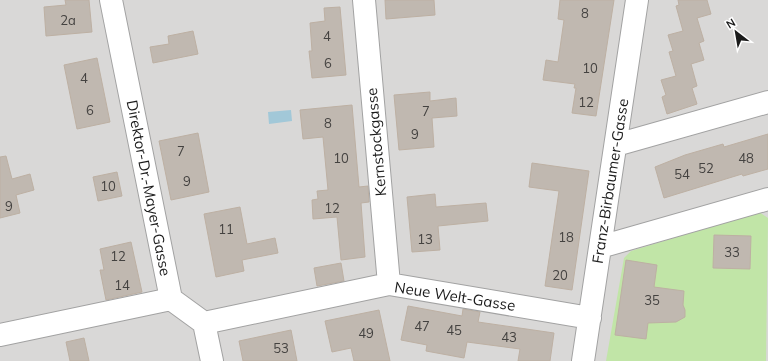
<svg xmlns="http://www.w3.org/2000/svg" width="768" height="361" viewBox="0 0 768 361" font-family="Mulish,sans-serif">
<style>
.residential{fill:#d9d8d7}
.grass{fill:#c1e5a7}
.water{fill:#a2c8d8}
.building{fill:#c0b8b0;stroke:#bdb0a3}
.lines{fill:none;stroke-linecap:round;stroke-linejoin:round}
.minor-casing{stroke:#a2a2a2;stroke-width:24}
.minor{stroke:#fff;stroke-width:22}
.labels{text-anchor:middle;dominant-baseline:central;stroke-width:3;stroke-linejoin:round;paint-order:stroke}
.number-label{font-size:13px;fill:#444240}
.street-label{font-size:15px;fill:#1b1b1b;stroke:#fff}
</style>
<rect width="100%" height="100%" fill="#ece9e0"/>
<path class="residential" d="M0 0H768V361H0Z"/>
<path class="grass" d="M759 212 768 218 766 361H606L624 258 631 251Z"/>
<path class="water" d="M291 110 292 121 269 124 268 112Z"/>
<path class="building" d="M65 0H89L92 32 46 36 44 7 66 5Z
M385 0H434L435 15 386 19Z
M560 0H614L596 116 572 113 576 88H574L575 84 543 80 546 60 558 62 564 20 558 19Z
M678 0H707L711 14 697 18 704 41 699 43 704 60 691 64 697 86 692 88 697 104 667 114 662 97 666 95 661 80 676 76 669 52 673 51 668 35 683 31 676 6 679 5Z
M340 7 346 75 312 78 309 51H312L310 23 325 21 324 8Z
M193 31 198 54 153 63 150 47 169 44 168 36Z
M97 58 110 122 77 129 64 65Z
M430 92V101L456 98 457 116 432 118 434 147 399 150 394 95Z
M352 105 359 187 368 186 369 202 361 203 365 257 341 260 337 217 313 219 312 200 318 199 317 191 328 190 323 137 303 139 300 110Z
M198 133 209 192 171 200 159 141Z
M768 134V169L743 176 742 174 664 198 655 167 685 155 723 144 724 147Z
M6 156 12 179 30 174 34 190 16 195 20 213 0 218V157Z
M532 163 589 171 572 290 545 286 559 191 529 187Z
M117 172 122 196 98 201 93 177Z
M435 194 436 207 486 203 488 221 438 226 440 250 412 252 407 197Z
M240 207 247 244 275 238 278 253 242 260 244 271 216 277 204 214Z
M714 235 751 236 750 269 713 268Z
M131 242 142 292 106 300 100 270H104L100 249Z
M626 260 657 265 654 287 684 291 683 305 685 310V317L676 322 648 323 646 339 615 335Z
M341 263 344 281 317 286 314 268Z
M408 306 462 316 463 309 480 312 478 322 554 333 550 361H518L520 349 467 342 464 358 426 351 427 345 401 340Z
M379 310 390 361H354L351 348 332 352 325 321Z
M291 330 297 361H243L239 341Z
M84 338 89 361H70L66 342Z"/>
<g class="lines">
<g class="minor-casing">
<path id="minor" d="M111 0 171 299 204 323 212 361
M364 0 389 284
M616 145 768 102
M600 247 768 199
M204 323 389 284 590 318
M0 335 171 299
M583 361 637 0"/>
</g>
<use href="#minor" class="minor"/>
</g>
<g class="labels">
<g class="number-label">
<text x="585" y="13">8</text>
<text x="68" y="20">2a</text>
<text x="327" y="36">4</text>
<text x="328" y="63">6</text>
<text x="590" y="68">10</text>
<text x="84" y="78">4</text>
<text x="586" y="102">12</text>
<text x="90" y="110">6</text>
<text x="426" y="111">7</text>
<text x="328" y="123">8</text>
<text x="415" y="134">9</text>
<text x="181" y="151">7</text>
<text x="341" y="158">10</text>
<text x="746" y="158">48</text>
<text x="706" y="168">52</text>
<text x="682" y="174">54</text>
<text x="187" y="181">9</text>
<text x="108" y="186">10</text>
<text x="9" y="206">9</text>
<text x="332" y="208">12</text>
<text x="226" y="229">11</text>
<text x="566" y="237">18</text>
<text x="425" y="239">13</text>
<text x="732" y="252">33</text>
<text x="118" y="256">12</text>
<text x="560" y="275">20</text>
<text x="122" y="285">14</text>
<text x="652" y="300">35</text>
<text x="422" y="326">47</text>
<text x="454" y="330">45</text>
<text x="366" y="333">49</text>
<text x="509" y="337">43</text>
<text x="281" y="348">53</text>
</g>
<g class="street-label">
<text transform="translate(376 142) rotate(-95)">Kernstockgasse</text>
<text transform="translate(610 181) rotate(-81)">Franz-Birbaumer-Gasse</text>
<text transform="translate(149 188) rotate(79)">Direktor-Dr.-Mayer-Gasse</text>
<text transform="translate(455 296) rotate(9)">Neue Welt-Gasse</text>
</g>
</g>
<g transform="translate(736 32) rotate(329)" stroke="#ffffff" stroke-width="3" paint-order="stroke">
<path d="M0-3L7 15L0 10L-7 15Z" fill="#1b1b1b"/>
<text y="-6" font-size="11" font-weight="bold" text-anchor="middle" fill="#1b1b1b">N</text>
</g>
</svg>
